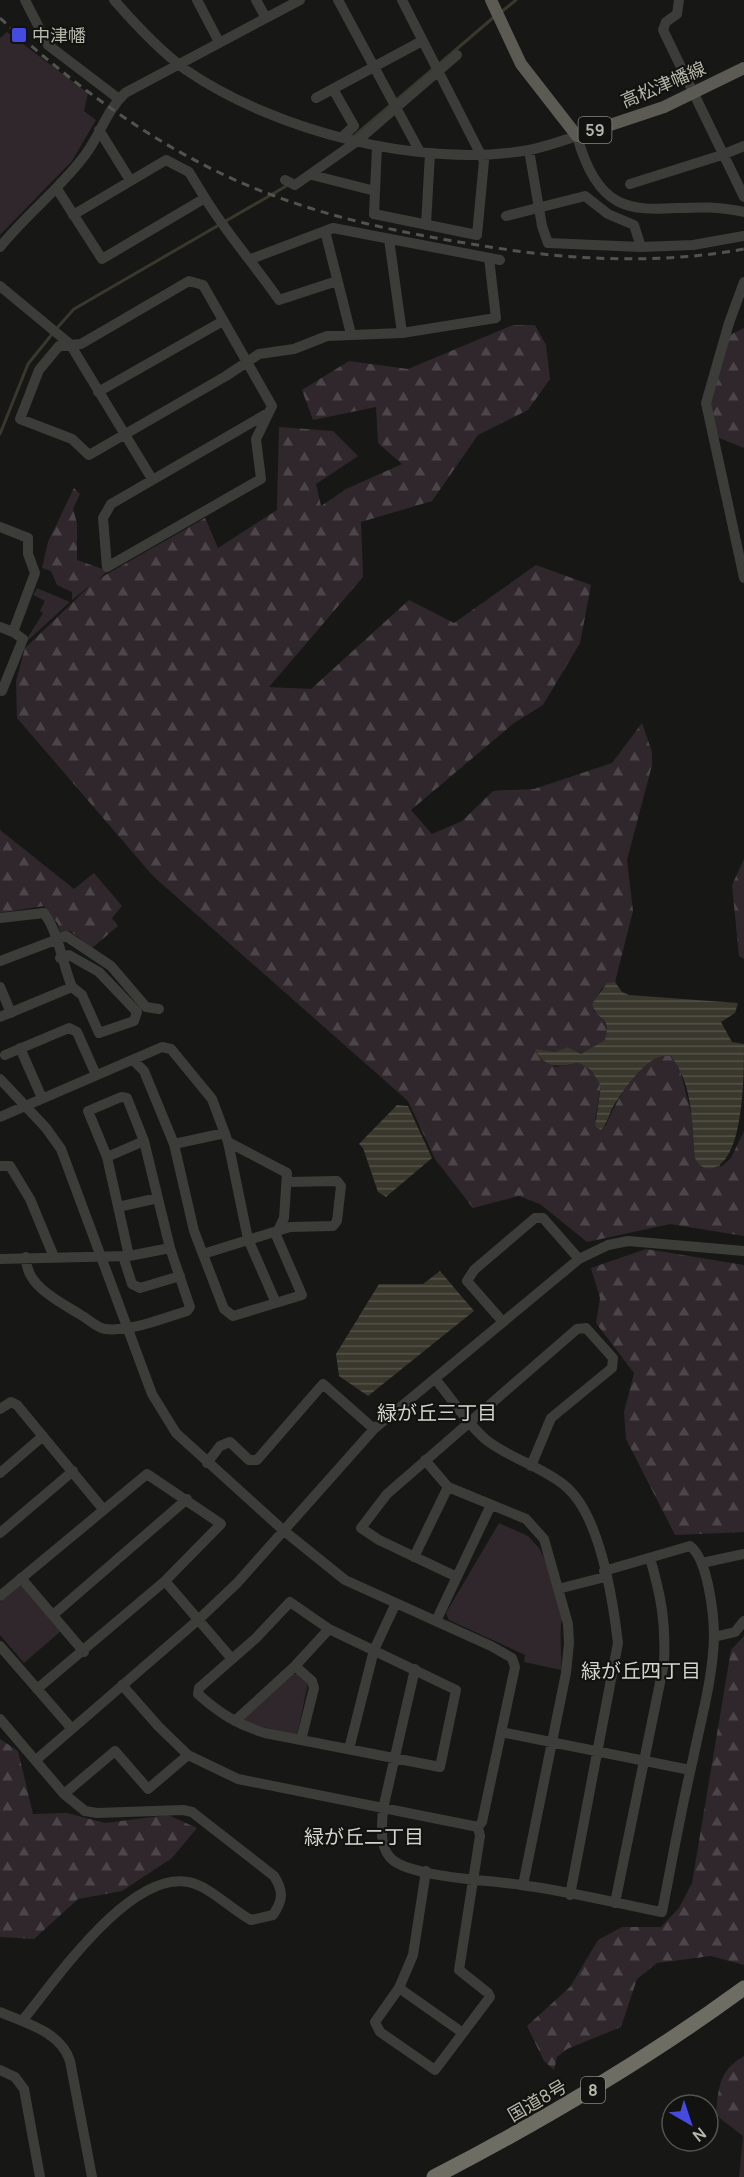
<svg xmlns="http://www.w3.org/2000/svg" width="744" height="2177" viewBox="0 0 744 2177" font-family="Manrope,'Noto Sans JP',sans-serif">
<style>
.green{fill:#2f272c}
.forest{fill:url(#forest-firs)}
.water{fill:url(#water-rules)}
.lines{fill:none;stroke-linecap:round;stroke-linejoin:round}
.stream{stroke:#3a372d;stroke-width:3}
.minor{stroke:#3c3c38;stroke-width:10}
.major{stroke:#5b5b54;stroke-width:12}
.highway{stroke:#6d6d64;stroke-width:15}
.rail{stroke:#53534d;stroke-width:3;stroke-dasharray:8 6;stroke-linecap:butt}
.poi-dot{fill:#454be1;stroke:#121311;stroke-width:2}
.labels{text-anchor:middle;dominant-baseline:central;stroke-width:4.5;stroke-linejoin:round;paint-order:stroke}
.shield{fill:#121311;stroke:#85857b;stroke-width:1.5}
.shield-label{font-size:16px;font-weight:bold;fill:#b6b6a9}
.poi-label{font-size:18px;fill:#b6b6a9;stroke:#121311;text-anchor:start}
.street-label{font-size:18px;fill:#b6b6a9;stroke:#121311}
.neighbourhood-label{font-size:20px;fill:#d3d3ca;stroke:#121311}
</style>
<defs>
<pattern id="forest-firs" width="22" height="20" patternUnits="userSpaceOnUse" patternTransform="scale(1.5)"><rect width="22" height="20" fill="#2f272c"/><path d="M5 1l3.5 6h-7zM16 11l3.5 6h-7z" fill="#4b4448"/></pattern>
<pattern id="water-rules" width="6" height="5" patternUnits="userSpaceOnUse" patternTransform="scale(1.5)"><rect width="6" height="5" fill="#3a372d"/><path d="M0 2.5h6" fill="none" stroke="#545249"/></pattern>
</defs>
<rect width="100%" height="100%" fill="#171816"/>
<path class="green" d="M7 32 88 93 84 111 96 120 72 161 0 235V38Z
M37 588 70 602 23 645 43 613 40 611 45 601 33 595Z
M499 1523 528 1536 539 1548 547 1564 562 1619C559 1627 562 1658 561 1670L524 1662 525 1655 449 1620 446 1613Z
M19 1586H23L61 1631 24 1663 0 1635V1602Z
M292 1674H297L308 1683 297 1735 243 1722 242 1717Z"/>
<path class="forest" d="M513 325H535L546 345 550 379 528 410 478 435 432 501 361 522 363 577 269 687 311 689 409 600 454 623 536 565 591 585 580 643 543 705 514 723 411 810 432 834 462 821 493 791 534 789 612 763 642 723 652 752V765L627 860 633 911 615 982C599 984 597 997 594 1011 606 1021 609 1025 606 1040L581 1054 568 1047 555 1052 536 1050 555 1067 579 1063 591 1070 601 1086 595 1120 606 1126C613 1105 645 1050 671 1056L679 1066 692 1117 721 1167 731 1158 744 1131V1236L670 1224 587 1242 540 1204 519 1196 473 1208 435 1159 408 1101 153 876 17 718 16 681 25 648 95 581 205 518 218 548 277 510 279 427 333 431 358 456 316 484 321 506 346 489 402 464 378 443 376 407 313 420 302 390 349 361 408 369Z
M744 328V448L717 437 708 403 728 336Z
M74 488 80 494 73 509 77 523V560L108 571 72 600V592L57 585 51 571 42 568 48 542Z
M0 830 74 889 94 873 122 906 112 918 118 926 92 948 70 931 60 933 58 924 44 906 0 913Z
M744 859V959L739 956 732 885Z
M646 1249 744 1265V1532L675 1535 626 1439 624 1412 634 1373 596 1323 600 1298 591 1268Z
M744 1636V1965L711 1956 657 1963 637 1979 621 2027 567 2049 557 2057 554 2070 544 2061 527 2026 570 1987 598 1940 622 1927H661L679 1908 692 1883 731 1650Z
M0 1739 18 1751 33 1814 67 1813 105 1823 168 1815 197 1828 172 1858 122 1891 78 1899 34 1939 0 1937Z
M744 2056V2177H739L743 2136 716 2115C718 2089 719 2070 744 2056Z"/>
<path class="water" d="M615 982 622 992 629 995 738 1003 735 1013 721 1022 732 1042 744 1044C744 1076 744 1160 713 1168 705 1170 698 1165 695 1158 692 1124 693 1084 671 1056 649 1051 625 1089 614 1105 609 1113 608 1123 601 1130L595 1126 601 1086 591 1070 579 1063C559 1066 546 1070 535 1049L555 1052 568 1047 581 1054 605 1040C612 1015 598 1023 592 1004L607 983Z
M397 1105 408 1106 432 1158 386 1197 378 1192 363 1148 359 1144Z
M440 1271 474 1311 368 1396 339 1376 336 1354 379 1284H423Z"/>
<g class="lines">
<path class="stream" d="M500 13 516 0
M438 65 494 17
M353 137 433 69
M57 328 74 309 288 185
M0 434 28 364 53 333"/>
<path class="minor" d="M25 0 48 45 119 99
M114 0C135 24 160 51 186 70 275 131 421 169 529 150 545 147 561 141 577 136 607 246 665 193 744 212
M197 0 219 42
M256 0 266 18
M338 0 420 152
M679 0 677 14 666 22 663 30 744 197
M333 89 354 126 342 137
M316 98 422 41
M99 130 130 180
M377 146 374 214 477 235 484 161 402 0
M529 150 542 226 548 243 641 247 693 245 744 236
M312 175 375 191
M285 180 295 185 356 142 457 55
M630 184 722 155 744 146
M57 189 102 259 205 198 189 172 166 160 73 215
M205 198C227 234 255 265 279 300L337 281
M506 216 585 196 608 214 634 225 641 247
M426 225 430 153
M325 231 351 334
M389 239 402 333
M0 247C25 216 57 191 82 159 99 139 105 112 125 93L300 0
M251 259 333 228 500 260
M744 282 729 323 706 403 744 578
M0 286 70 344 152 479
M98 392 223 321
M268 413 111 504 103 518 107 567 261 479 256 439 272 406 203 285 189 281 81 344 59 346 39 370 20 419 72 439 89 455 226 376 259 354 294 349 327 336 402 333 496 318 489 258
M0 527 28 538V554L35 573 13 632 23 639 2 691
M0 627 13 632
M0 918 44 913C59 933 62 963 72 987
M0 961 66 936 111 966 146 1007 159 1009
M0 987 11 1013
M0 1017 72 987 82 995 99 1033 134 1021 137 1012 99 972 69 955 60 958
M20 1048 42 1098
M5 1055 69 1028 77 1032 96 1075
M0 1079 46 1128 61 1149 152 1394 176 1433 283 1530 345 1580 491 1646 512 1658 515 1667 482 1822 478 1827 238 1779 188 1755 159 1727 122 1685
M0 1117 162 1047 171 1049 212 1099 228 1142 287 1173 284 1218 276 1235 302 1295 233 1316 224 1309 194 1231 174 1144 144 1071 134 1061
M228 1142 248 1239 276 1303
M174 1144 225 1133
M107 1157 144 1141
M0 1166H10L30 1199 54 1257
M118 1207 158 1198
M203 1254 290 1227 333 1226 337 1221 341 1186 337 1181 287 1182
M123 1256 132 1284 140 1288 180 1276
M26 1257C25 1286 60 1302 81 1315 88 1319 97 1328 105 1329 131 1332 163 1318 187 1311L190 1307 170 1248 144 1141 127 1098 121 1097 88 1111 107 1157 129 1256
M0 1259 129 1256 170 1248
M503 1322 467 1281 474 1270 535 1218H543L579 1259
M435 1379C451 1397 470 1428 489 1442 512 1459 542 1467 564 1485 600 1513 613 1601 618 1643L570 1895
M0 1409 11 1402 17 1405 103 1509
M425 1460 448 1487 526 1519 544 1539 568 1624 569 1643 566 1673 523 1885
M207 1463 220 1446 230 1442 249 1460H257L323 1384 374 1429
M0 1473 43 1436
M0 1533 73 1471
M414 1557 448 1487
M702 1563 744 1554
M457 1577 379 1540 361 1528 387 1494 577 1329 586 1328 613 1358 612 1368 551 1418 531 1466
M21 1578 84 1652
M165 1581 232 1659
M558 1589 605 1577
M0 1596 147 1474 221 1524 165 1581 37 1689
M290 1602 329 1629 456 1690 440 1767 265 1733C238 1725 219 1713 198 1694L199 1688 256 1638Z
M53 1615 187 1499
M436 1621 491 1505
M714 1637 735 1632 744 1621
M0 1646 72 1729
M295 1666 312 1681 314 1688 301 1740
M415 1669 383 1809C382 1826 378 1849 394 1861 419 1878 490 1880 521 1885 568 1891 615 1903 662 1912 672 1861 681 1810 693 1759 701 1719 713 1678 714 1637 714 1615 708 1559 690 1546L604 1571
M0 1719 64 1794 85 1811 97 1813 183 1810 192 1812 274 1876C284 1892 283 1900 273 1915L251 1920C232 1910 208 1885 188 1882 129 1871 55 1981 22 2021
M235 1721 295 1666 329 1629
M501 1732 690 1770
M349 1749 374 1650 396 1603
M36 1760 198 1620 238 1582 374 1429 579 1259 608 1245 628 1241 744 1251
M64 1794 115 1751 148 1789 188 1755
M426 1871 413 1955 399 1988 375 2022 380 2032 435 2070 490 1997 488 1993 459 1970 480 1836 478 1827
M615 1903 664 1663C666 1622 661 1596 650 1558
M399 1988 463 2033
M0 2012C26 2023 61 2032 70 2061L92 2177
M0 2070 15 2077 24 2089 40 2177"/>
<path class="major" d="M491 0 521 64 577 136 664 107 744 68"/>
<path class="highway" d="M434 2177C542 2121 646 2060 744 1988"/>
<path class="rail" d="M0 18C78 90 171 158 272 195 338 220 408 234 478 245 565 260 657 265 744 249"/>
</g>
<rect class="poi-dot" x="11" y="27" width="16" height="16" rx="3"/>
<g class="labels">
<g class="shield">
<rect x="578.5" y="117" width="33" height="26" rx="4.5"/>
<rect x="581" y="2077" width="24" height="26" rx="4.5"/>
</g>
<g class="shield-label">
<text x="595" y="130">59</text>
<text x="593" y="2090">8</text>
</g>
<g class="poi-label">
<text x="32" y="35">中津幡</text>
</g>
<g class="street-label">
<text transform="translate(663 84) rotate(-23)">高松津幡線</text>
<text transform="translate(537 2100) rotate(-30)">国道8号</text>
</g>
<g class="neighbourhood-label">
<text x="437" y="1412">緑が丘三丁目</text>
<text x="641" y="1670">緑が丘四丁目</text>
<text x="364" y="1836">緑が丘二丁目</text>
</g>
</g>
<g transform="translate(690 2123) rotate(141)"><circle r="28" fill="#121311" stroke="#54544e" stroke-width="1.5"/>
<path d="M0-4.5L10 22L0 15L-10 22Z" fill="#454be1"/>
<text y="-9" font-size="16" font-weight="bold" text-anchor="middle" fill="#b6b6a9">N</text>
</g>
</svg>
